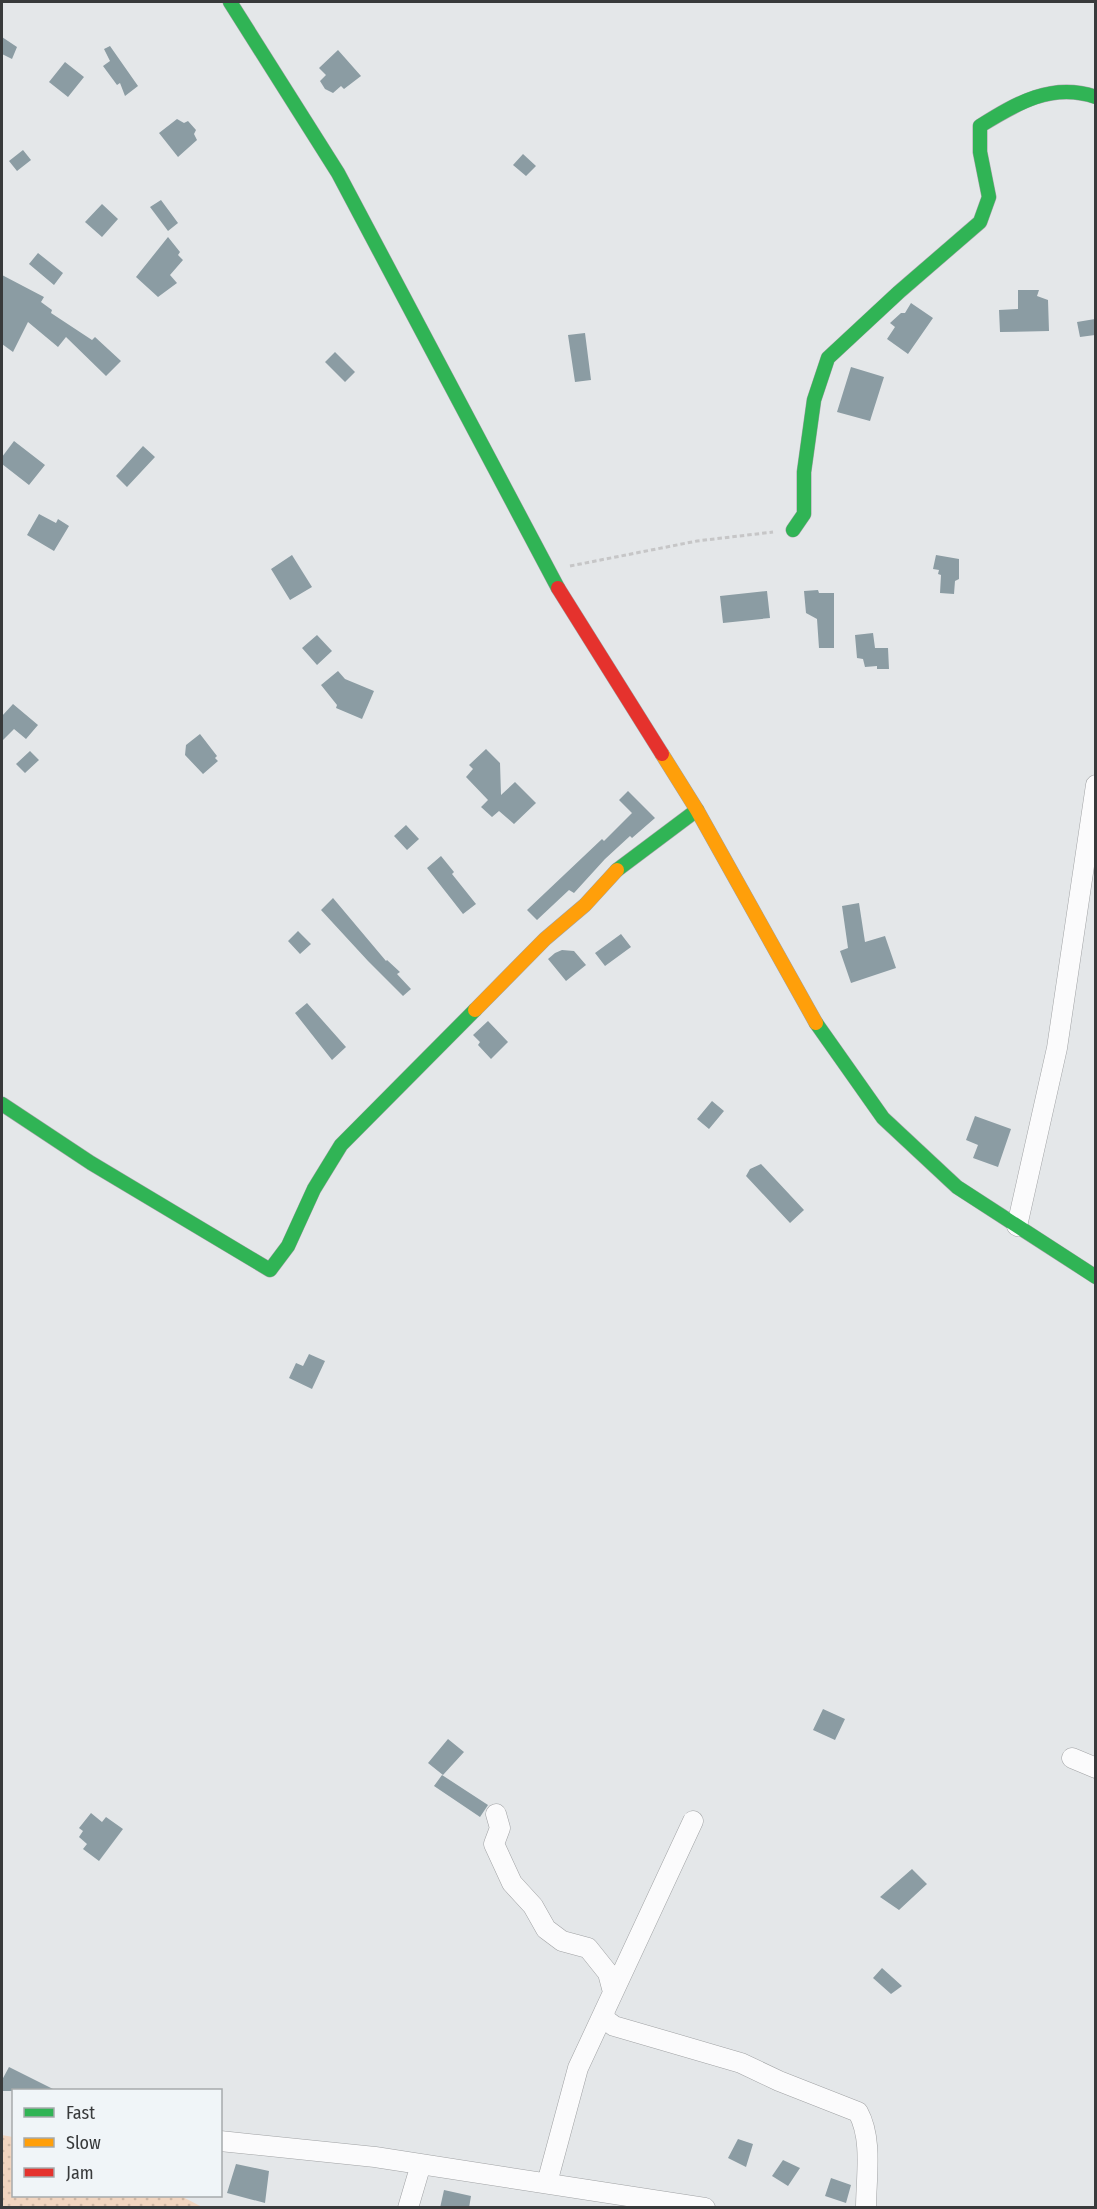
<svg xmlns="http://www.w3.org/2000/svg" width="1097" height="2209" viewBox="0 0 1097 2209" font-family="'Fira Sans Condensed',sans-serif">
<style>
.grass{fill:url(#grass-dots)}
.building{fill:#8b9ca3}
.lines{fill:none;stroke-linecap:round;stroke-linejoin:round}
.street-casing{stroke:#a0a2a4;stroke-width:21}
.fast-casing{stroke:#a0a2a4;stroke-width:15}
.slow-casing{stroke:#a0a2a4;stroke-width:15}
.jam-casing{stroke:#a0a2a4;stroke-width:15}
.path{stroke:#c6c6c7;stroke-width:3;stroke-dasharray:4.5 3;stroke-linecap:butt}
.street{stroke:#fbfbfc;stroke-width:20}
.fast{stroke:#30b455;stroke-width:14}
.slow{stroke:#ff9f0a;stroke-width:14}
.jam{stroke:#e5322d;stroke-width:14}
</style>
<defs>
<pattern id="grass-dots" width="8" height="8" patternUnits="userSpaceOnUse" patternTransform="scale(1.5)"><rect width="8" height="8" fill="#f1d5c0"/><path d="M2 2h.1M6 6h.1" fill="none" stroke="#cfb8a6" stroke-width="1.8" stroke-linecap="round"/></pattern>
</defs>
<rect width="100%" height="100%" fill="#e4e7e9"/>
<path class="grass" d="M2 2135 13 2137 14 2196H181L202 2207H2Z"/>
<path class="building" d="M2 37 17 47 12 59 2 54Z
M110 46 138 86 125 96 120 83 117 85 103 66 110 61 104 49Z
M338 50 361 76 344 89 341 86 333 93 325 89 320 81 326 75 319 68Z
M65 62 84 77 68 97 49 82Z
M177 119 184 123 188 121 196 130 194 134 197 140 178 157 159 133Z
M23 150 31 160 17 171 9 161Z
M523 154 536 166 526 176 513 165Z
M161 200 178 223 168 231 150 207Z
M102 204 118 219 102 237 85 222Z
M168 237 180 252 178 255 183 260 170 275 177 283 158 297 136 277Z
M38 253 63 273 54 285 29 264Z
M2 275 44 297 41 302 52 310 51 313 92 340 95 337 121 361 106 376 66 337 58 347 28 322 13 352 2 344Z
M1018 290H1039L1037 296 1048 300 1049 331 1000 332 999 310 1018 309Z
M911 303 933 318 908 354 887 339 895 327 890 323 901 313H905Z
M1095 319V335L1080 337 1077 322Z
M585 333 591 380 575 382 568 335Z
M335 352 355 372 345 382 325 362Z
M851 367 884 377 870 421 837 412Z
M14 441 45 465 29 485 2 464V457Z
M143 446 155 457 127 487 116 476Z
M39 514 56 523 58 519 69 526 54 551 27 535Z
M292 555 312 587 290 600 271 569Z
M936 555 959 559V579L955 581 954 594 940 593 941 575 938 574 939 570 933 569Z
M818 590 819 593H834V648H819L817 619 806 613 804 591Z
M767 591 770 618 723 623 720 596Z
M873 633 875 648H888L889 669H877V666L865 667 863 659 857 658 855 635Z
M317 635 332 651 317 665 302 648Z
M338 671 345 679 374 691 362 719 336 708 337 705 321 685Z
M13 704 38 725 26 739 14 729 2 741V716Z
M200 734 217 756 215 758 218 761 203 774 185 755 186 745Z
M486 749 500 763 501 795 515 782 536 803 514 824 499 811 492 817 481 807 488 800 466 777 473 769 469 765Z
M30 751 39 760 25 773 16 764Z
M628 791 655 818 632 838 630 836 605 859 574 893 569 890 537 920 527 910 602 839 604 841 632 813 619 800Z
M406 825 419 839 407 850 394 836Z
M441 856 454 872 452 874 476 904 463 914 427 868Z
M333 898 386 961 387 960 400 972 397 974 411 989 403 996 368 961 321 910Z
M859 903 865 942 885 936 896 968 851 983 840 951 848 948 842 906Z
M298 931 311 944 300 954 288 941Z
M621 934 631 947 605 966 595 953Z
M562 950 574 951 586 965 566 981 548 959 555 953Z
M307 1003 346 1047 332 1060 295 1013Z
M488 1021 508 1042 491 1059 478 1045 480 1042 473 1035Z
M712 1101 724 1111 709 1129 697 1119Z
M975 1116 1011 1129 998 1167 973 1158 978 1145 966 1140Z
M761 1164 804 1210 790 1223 746 1176 750 1169Z
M309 1354 325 1361 312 1389 289 1378 296 1363 303 1366Z
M823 1709 845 1719 835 1740 813 1730Z
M448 1739 464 1752 443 1775 428 1763Z
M442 1775 488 1805 480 1817 434 1786Z
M91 1813 102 1822 106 1817 123 1829 99 1861 83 1849 87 1844 79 1837 83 1831 79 1828Z
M912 1869 927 1884 899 1910 880 1897Z
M882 1968 902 1986 891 1994 873 1978Z
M9 2067 57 2091H2V2080Z
M738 2139 753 2144 746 2167 728 2158Z
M783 2160 800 2168 788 2186 772 2176Z
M236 2164 269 2171 265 2203 227 2193Z
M831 2178 851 2185 846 2203 825 2196Z
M444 2190 471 2196 469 2208H440Z"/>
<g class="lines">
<g class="street-casing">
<path id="street" d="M1017 1226 1057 1048 1096 785
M1072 1758 1096 1768
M496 1814 500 1828 494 1844 512 1883 533 1906 546 1929 562 1941 588 1948 608 1973 613 1992
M604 2012 606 2020 614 2026 741 2063 779 2081 858 2112C873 2139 866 2178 866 2208
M220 2141 375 2157 705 2208
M547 2183 578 2068 693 1821
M408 2208 421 2164"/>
</g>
<g class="fast-casing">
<path id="fast" d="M230 2 338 173 558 588
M793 530 804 514V472L814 400 828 358 899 292 980 222 989 197 980 152V126C1017 103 1052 82 1096 97
M617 870 697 810
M816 1023 883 1118 957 1187 1096 1277
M2 1104 91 1163 270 1270 288 1246 314 1189 341 1145 475 1010"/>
</g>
<g class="slow-casing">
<path id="slow" d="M662 754 697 810 816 1023
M475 1010 545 939 585 905 617 870"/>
</g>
<g class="jam-casing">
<path id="jam" d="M558 588 662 754"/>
</g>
<path class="path" d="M570 566 697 541 773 532"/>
<use href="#street" class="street"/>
<use href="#fast" class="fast"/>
<use href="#slow" class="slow"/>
<use href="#jam" class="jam"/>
</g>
<rect width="1097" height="2209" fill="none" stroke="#383a3b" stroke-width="6"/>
<rect x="12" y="2089" width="210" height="108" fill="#f0f5f8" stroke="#a6aaac" stroke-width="1.5"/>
<rect x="24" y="2108" width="30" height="9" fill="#30b455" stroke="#a6aaac" stroke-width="1.5"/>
<text x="66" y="2119" font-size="18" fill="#383a3b">Fast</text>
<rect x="24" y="2138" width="30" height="9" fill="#ff9f0a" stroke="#a6aaac" stroke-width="1.5"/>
<text x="66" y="2149" font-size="18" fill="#383a3b">Slow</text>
<rect x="24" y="2168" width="30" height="9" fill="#e5322d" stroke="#a6aaac" stroke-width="1.5"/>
<text x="66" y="2179" font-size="18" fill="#383a3b">Jam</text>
</svg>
